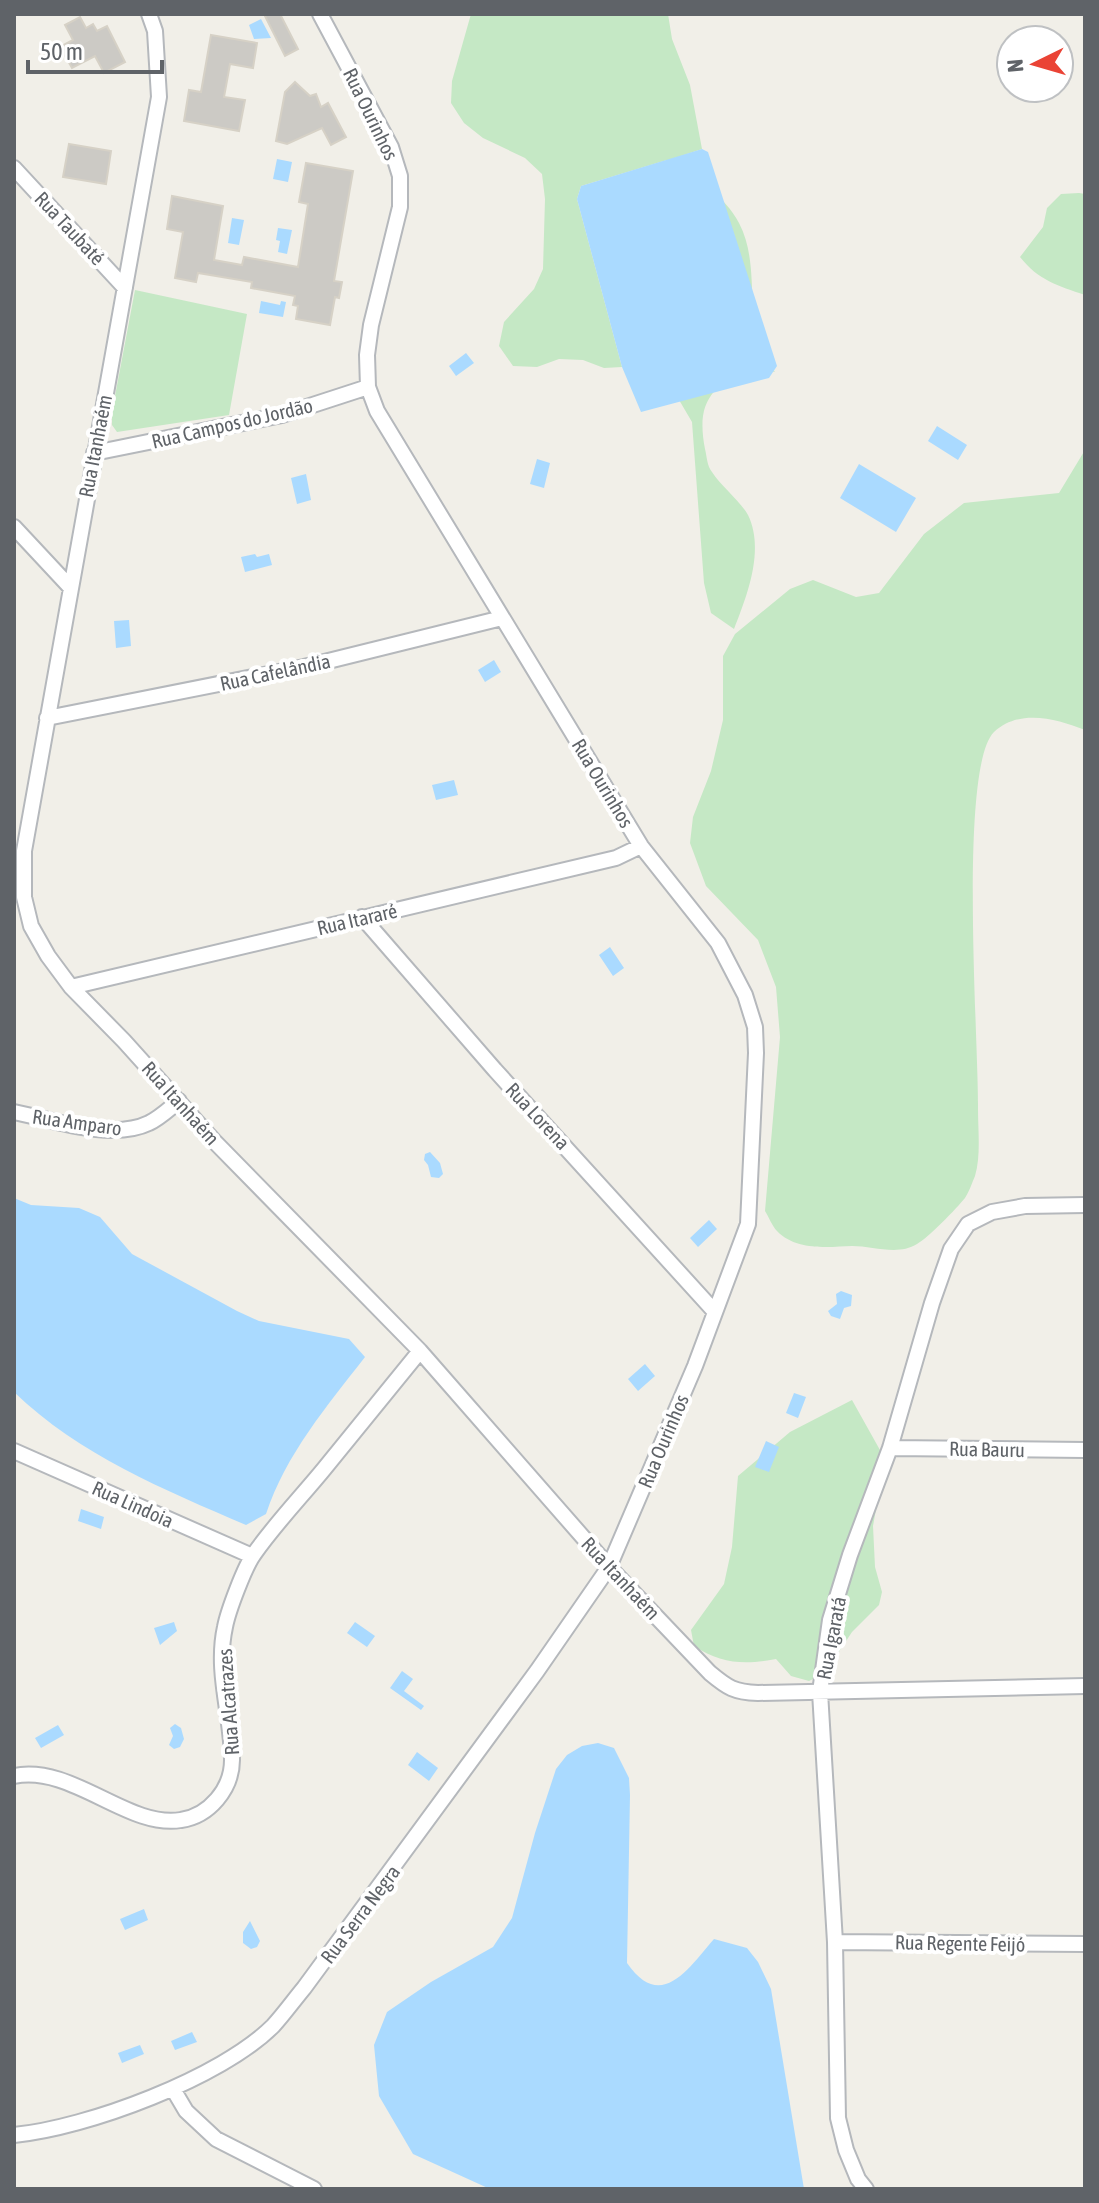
<svg xmlns="http://www.w3.org/2000/svg" width="1099" height="2203" viewBox="0 0 1099 2203" font-family="'Asap Condensed',sans-serif">
<style>
.green{fill:#c5e8c5}
.water{fill:#aadaff}
.building{fill:#cccac5;stroke:#d6d1c6;stroke-width:2}
.lines{fill:none;stroke-linecap:round;stroke-linejoin:round}
.street-casing{stroke:#b5b8bc;stroke-width:18}
.street{stroke:#fff;stroke-width:14}
.labels{text-anchor:middle;dominant-baseline:central;stroke-width:8;stroke-linejoin:round;paint-order:stroke}
.street-label{font-size:20px;fill:#5f6368;stroke:#fff}
</style>
<rect width="100%" height="100%" fill="#f1efe8"/>
<path class="green" d="M471 14H668L672 39 690 85 702 149 672 159C695 177 725 196 739 223 764 271 738 328 775 372L749 366C711 388 696 402 705 449 707 457 707 466 712 472 721 486 741 502 748 515 765 550 747 596 734 629L711 613 704 583 692 422 648 347 667 160 581 186 577 199 622 367 604 368 583 360 559 359 537 367 513 366 499 346 504 322 534 289 543 269 545 199 542 174 525 158 483 138 464 123 451 103 452 81Z
M1079 193 1085 194V295C1058 286 1038 280 1020 257L1043 227 1047 208 1061 194Z
M135 290 247 314 229 415 117 432 112 425V412Z
M1085 450V730C1057 719 1020 708 994 732 958 768 979 1046 978 1109 978 1130 981 1156 975 1176 972 1183 969 1192 965 1198 957 1208 928 1238 917 1244 898 1256 873 1246 852 1246 828 1247 796 1251 777 1231 772 1226 769 1217 765 1211L780 1037 776 987 758 940 706 886 690 843 693 817 711 771 723 720V656L735 634 790 589 813 580 856 597 879 593 924 534 964 503 1059 493Z
M852 1400 885 1459 873 1526 875 1567 882 1592 879 1605 852 1632 825 1673 809 1681 791 1676 776 1659C745 1665 721 1664 694 1646L691 1630 724 1584 732 1547 738 1476 790 1432Z"/>
<path class="water" d="M261 19 271 38 254 39 249 25Z
M702 149 708 152 777 366 769 378 641 412 622 367 577 199 581 186Z
M277 159 292 162 288 182 273 179Z
M232 218 244 220 239 245 228 243Z
M278 228 292 230 287 254 278 252 280 241 276 240Z
M261 301 280 305 281 301 286 302 283 317 259 313Z
M466 353 474 363 456 376 449 366Z
M937 426 967 445 958 460 928 441Z
M537 459 550 463 544 488 530 484Z
M859 464 916 498 896 532 840 498Z
M306 474 311 500 297 504 291 478Z
M255 554 257 557 269 554 272 565 245 572 241 557Z
M129 620 131 646 116 648 114 621Z
M494 660 501 672 485 682 478 670Z
M454 780 458 795 436 800 432 785Z
M610 947 624 968 613 976 599 955Z
M430 1152 440 1163 443 1174 439 1178 431 1177 428 1165 424 1160 425 1154Z
M14 1198 31 1205 79 1208 100 1217 132 1254 237 1311 259 1321 349 1339 365 1357C327 1406 286 1454 266 1514L246 1525C165 1490 79 1455 14 1392Z
M709 1220 717 1229 698 1247 690 1238Z
M841 1291 852 1295 851 1306 844 1308 840 1319 831 1316 828 1311 837 1304 836 1294Z
M645 1364 655 1376 638 1391 628 1379Z
M794 1393 806 1397 798 1418 786 1413Z
M766 1441 779 1447 769 1472 755 1467Z
M81 1509 104 1517 101 1529 78 1521Z
M174 1622 177 1631 160 1645 154 1628Z
M355 1622 375 1636 367 1647 347 1633Z
M402 1671 413 1679 404 1691 424 1706 421 1710 390 1688Z
M175 1724 181 1728 184 1739 180 1747 174 1749 169 1745 173 1736 170 1728Z
M58 1725 64 1735 41 1748 35 1738Z
M598 1743 614 1748 629 1778 630 1795 627 1963C661 2012 688 1969 714 1939L747 1948 758 1962 771 1989 804 2189H490L413 2154 379 2096 374 2045 387 2012 431 1982 493 1947 512 1918 535 1833 556 1769 567 1755 582 1746Z
M417 1752 438 1768 429 1781 408 1765Z
M144 1909 148 1920 125 1930 120 1919Z
M250 1921 260 1941 257 1947 251 1949 243 1943V1932Z
M192 2032 197 2042 175 2050 171 2041Z
M140 2045 144 2054 122 2063 118 2053Z"/>
<path class="building" d="M264 14H280L298 49 285 56Z
M80 17 86 28 93 24 97 31 107 26 125 62 104 73 95 56 72 68 60 47 73 40 65 25Z
M211 35 257 43 253 68 230 64 224 97 245 100 239 131 184 121 189 90 201 92Z
M295 82 310 96 316 94 321 107 328 103 346 137 331 145 322 128 287 144 276 141 285 92Z
M69 144 111 151 106 184 63 177Z
M306 163 353 171 334 281 342 282 339 298 335 297 330 325 296 319 298 306 293 305 295 296 251 288 252 282 198 273 196 282 175 278 183 232 167 229 172 196 223 206 214 260 242 265 244 257 298 267 308 204 299 202Z"/>
<g class="lines">
<g class="street-casing">
<path id="street" d="M149 14 155 31 159 97 24 851V897L31 926 48 956 71 987 124 1041 214 1141 420 1351 609 1567 710 1673C728 1688 734 1692 758 1693L1085 1686
M14 168 125 288
M94 453 282 415 368 387
M14 527 70 587
M47 718 304 667 502 618
M362 917 495 1070 715 1312
M71 987 616 858 641 846
M14 1112C53 1120 112 1141 149 1123 160 1118 170 1108 179 1101
M890 1448 1085 1450
M14 1451 252 1556
M14 1776C72 1764 128 1829 181 1820 209 1816 232 1789 232 1760 232 1716 215 1672 225 1627 228 1611 245 1566 254 1554 275 1524 301 1497 324 1469 356 1430 388 1390 420 1351
M835 1942 1085 1944
M173 2089 186 2111 216 2139 314 2189
M14 2135C87 2128 221 2078 273 2026 284 2014 294 2000 304 1988L537 1671 609 1567 695 1366 748 1224 756 1053 755 1027 745 995 718 943 641 846 377 411 368 387 367 355 371 325 400 207V176L391 147 320 14
M866 2189 858 2179 846 2150 838 2118 835 1942 820 1692 830 1620 850 1555 890 1448 932 1303 951 1249 968 1224 992 1212 1025 1206 1085 1205"/>
</g>
<use href="#street" class="street"/>
</g>
<g class="labels">
<g class="street-label">
<text transform="translate(371 114) rotate(64)">Rua Ourinhos</text>
<text transform="translate(70 228) rotate(47)">Rua Taubaté</text>
<text transform="translate(232 423) rotate(-13)">Rua Campos do Jordão</text>
<text transform="translate(95 446) rotate(-79)">Rua Itanhaém</text>
<text transform="translate(275 672) rotate(-12)">Rua Cafelândia</text>
<text transform="translate(603 783) rotate(59)">Rua Ourinhos</text>
<text transform="translate(357 919) rotate(-13)">Rua Itararé</text>
<text transform="translate(181 1103) rotate(48)">Rua Itanhaém</text>
<text transform="translate(538 1116) rotate(47)">Rua Lorena</text>
<text transform="translate(77 1122) rotate(8)">Rua Amparo</text>
<text transform="translate(663 1441) rotate(-67)">Rua Ourinhos</text>
<text transform="translate(987 1449) rotate(1)">Rua Bauru</text>
<text transform="translate(133 1504) rotate(24)">Rua Lindoia</text>
<text transform="translate(621 1578) rotate(47)">Rua Itanhaém</text>
<text transform="translate(831 1638) rotate(-79)">Rua Igaratá</text>
<text transform="translate(228 1702) rotate(-94)">Rua Alcatrazes</text>
<text transform="translate(360 1914) rotate(-53)">Rua Serra Negra</text>
<text transform="translate(960 1943) rotate(1)">Rua Regente Feijó</text>
</g>
</g>
<rect width="1099" height="2203" fill="none" stroke="#5f6368" stroke-width="32"/>
<g transform="translate(1035 64) rotate(265)"><circle r="38" fill="#ffffff" stroke="#bfc1c3" stroke-width="2"/>
<path d="M0-6L14 30L0 20L-14 30Z" fill="#ea4335"/>
<text y="-12" font-size="22" font-weight="bold" text-anchor="middle" fill="#5f6368">N</text>
</g>
<path d="M28 60v12h134v-12" fill="none" stroke="#5f6368" stroke-width="4"/>
<text x="40" y="60" font-size="24" fill="#5f6368" stroke="#ffffff" stroke-width="6" paint-order="stroke">50 m</text>
</svg>
